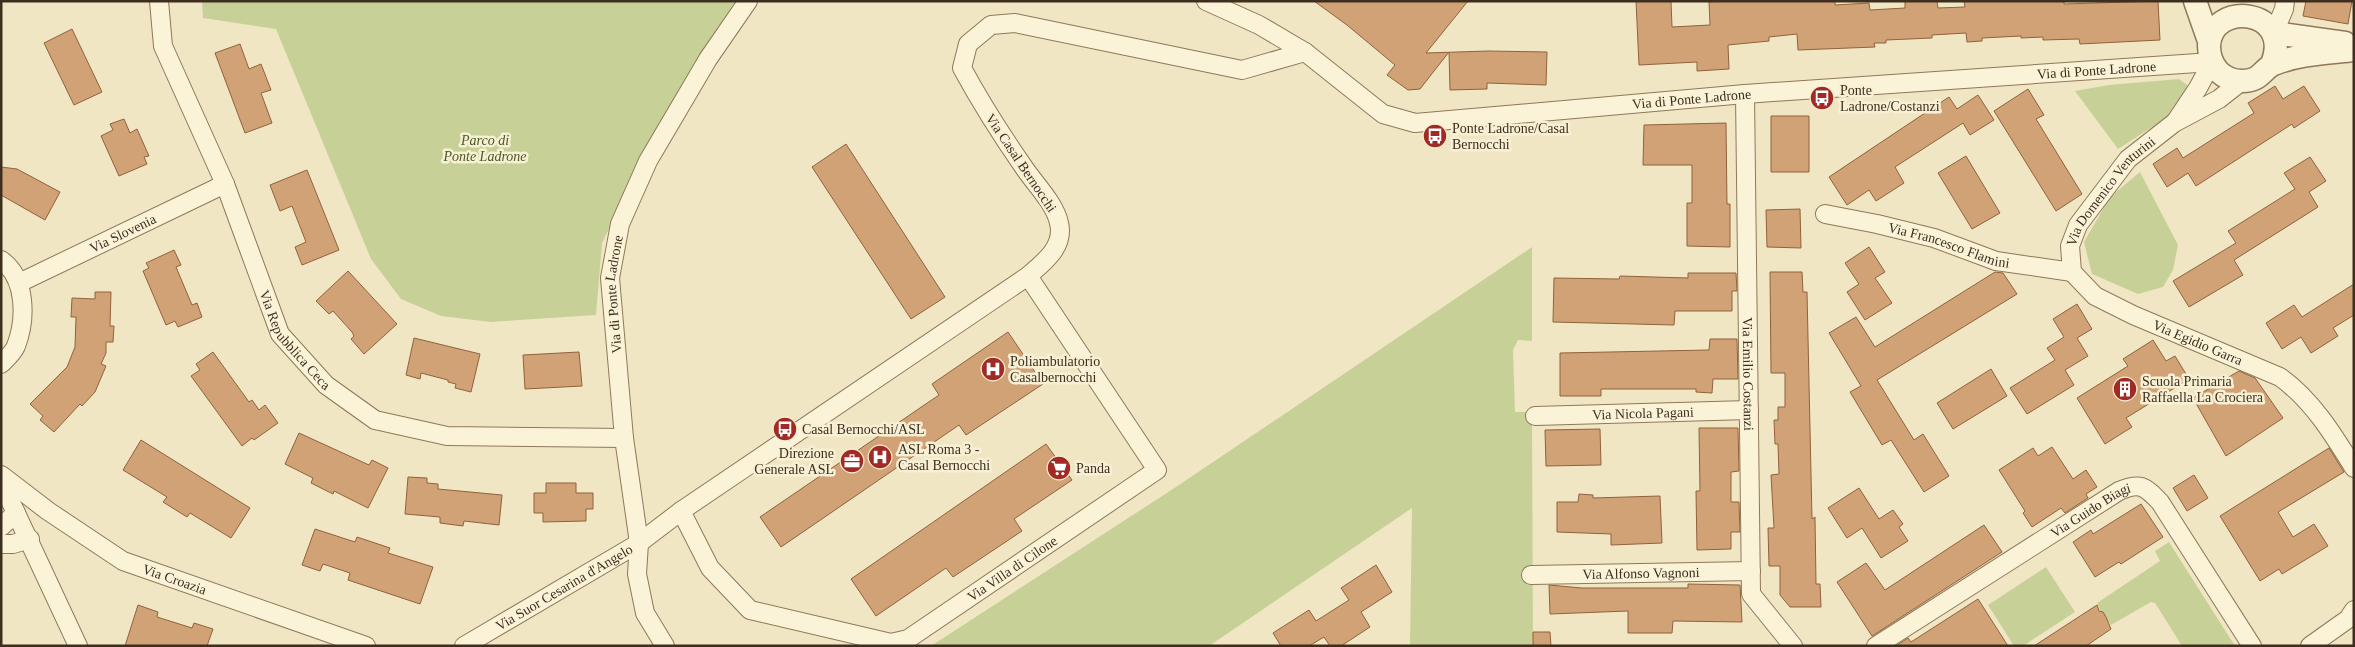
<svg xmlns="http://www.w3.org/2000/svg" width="2355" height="647" viewBox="0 0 2355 647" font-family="Georgia,serif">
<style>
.green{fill:#c7d197}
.building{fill:#d2a277;stroke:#8f623c}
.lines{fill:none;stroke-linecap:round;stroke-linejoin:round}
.minor-casing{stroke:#8e7859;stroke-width:20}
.tertiary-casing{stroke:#8e7859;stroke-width:25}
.minor{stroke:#fbf3d8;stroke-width:18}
.tertiary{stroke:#fbf3d8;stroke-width:22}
.labels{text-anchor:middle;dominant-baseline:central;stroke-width:5;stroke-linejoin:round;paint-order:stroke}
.street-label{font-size:14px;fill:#3d2e1e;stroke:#f8f0d4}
.poi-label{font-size:14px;fill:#3d2e1e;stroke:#f8f0d4;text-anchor:start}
.park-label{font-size:14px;font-style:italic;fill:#495a23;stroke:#f8f0d4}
</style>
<rect width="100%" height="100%" fill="#f1e6c4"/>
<path class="green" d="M202 1H738L666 112 602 243 596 315 491 322 441 316 401 299 371 259 276 29 203 18Z
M2179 79 2187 85 2188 94 2180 109 2118 149 2075 91 2109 85Z
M2140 172 2178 245 2173 270 2163 287 2138 294 2092 274 2084 242 2110 197Z
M1532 247V341L1518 340 1513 350 1515 412H1532L1533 646H1410L1412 508 1209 646H931L1176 487Z
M2169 542 2235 646H2182L2155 603 2151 602 2111 625C2106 618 2099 611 2097 603L2160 561 2155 551Z
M2046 567 2075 612 2023 646H2014L1988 605Z"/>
<path class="building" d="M1314 1H1468L1426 53 1488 51 1547 52 1546 85 1487 83V89L1450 90 1449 52 1420 89 1408 90 1387 75 1395 65 1347 25Z
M1636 1H1671L1672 27 1710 25 1709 2 1722 1H1835V5L1869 3 1870 10 1905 8V1H1937L1938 8 1965 7 1964 1H2064V4L2158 1 2160 40 2080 44 2079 39 2043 40V37L2021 38V36L1982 38V41L1967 42 1966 33 1932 35V38L1886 40V43H1874L1875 47 1798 50 1797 34 1769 37V41L1728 45 1729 69 1697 71V62L1639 65Z
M2306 1H2352L2348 24 2303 16Z
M72 29 102 92 74 105 44 43Z
M240 44 249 69 261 64 271 90 261 93 272 123 245 133 215 53Z
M2275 86 2283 99 2304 86 2320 111 2294 128 2292 124 2196 186 2188 173 2167 187 2153 164 2177 148 2183 158 2254 113 2248 103Z
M2028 89 2044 115 2036 119 2082 194 2056 211 1994 111Z
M1978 95 1994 120 1970 135 1963 123 1895 167 1904 183 1876 201 1869 190 1847 205 1829 177 1949 97 1957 109Z
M1771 116H1809V172H1771Z
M124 119 130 133 137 129 149 156 144 157 147 164 119 176 101 136 113 130 110 124Z
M1726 123 1727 204H1730V247L1687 246V203H1692V165H1643L1644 125Z
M846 144 945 297 911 319 812 167Z
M1966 156 2000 213 1972 229 1938 173Z
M2310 157 2326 181 2309 192 2318 207 2234 260 2243 275 2189 307 2173 281 2236 243 2228 231 2295 189 2284 173Z
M1 167 17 169 60 192 45 220 1 195Z
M307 170 339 250 302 265 295 247 306 242 292 206 280 211 270 185Z
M1800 209 1801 248 1767 247 1766 210Z
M1869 247 1885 272 1875 278 1892 303 1865 320 1847 292 1859 284 1845 263Z
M174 250 181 265 176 267 192 305 197 303 202 317 178 327 175 321 166 325 143 271 149 268 146 263Z
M348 271 397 324 364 354 351 339 354 336 352 332 333 311 329 314 316 301Z
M1770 272H1802L1803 292H1807L1812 519 1815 517 1816 584H1820L1821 607H1790L1780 595V566H1769L1768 528H1774L1771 475 1779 474 1778 444H1775L1774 420H1778V407H1785V373H1771Z
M1995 272 2003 273 2017 294 1877 380 1914 440 1923 434 1949 476 1924 492 1891 440 1882 445 1850 392 1861 386 1829 333 1856 317 1875 347Z
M1688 273H1736L1737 291H1732V311H1675L1674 325 1553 322 1554 278 1619 279 1620 276 1688 278Z
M2354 284V315L2333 328 2338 336 2311 353 2301 337 2282 349 2266 323 2294 305 2302 317Z
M95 292H111L110 326H114L113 342H106V353L101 364 106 366 95 392 82 406 80 404 54 432 40 420 43 416 30 404 67 367 75 347 76 317H71L72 298 95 299Z
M2077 304 2092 329 2077 338 2088 356 2065 370 2074 385 2027 414 2010 388 2055 360 2047 348 2064 337 2053 319Z
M1008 332 1043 384 966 435 959 425 781 547 760 517 939 395 932 384Z
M414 338 480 354 471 392 455 388 456 384 448 382V380L421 373 420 379 406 375Z
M1710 339H1737L1738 379H1713L1712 393 1696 392V389H1601V396H1560V353L1709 350Z
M2153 340 2166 361 2175 356 2189 379 2126 418 2132 427 2105 444 2077 398 2128 366 2123 359Z
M213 352 249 402 252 400 259 410 265 405 278 423 254 440 252 438 242 446 191 376 200 370 196 364Z
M579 352 582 386 525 389 523 355Z
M1991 369 2007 396 1953 429 1937 403Z
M2239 371 2255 378 2283 418 2226 456 2193 398Z
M1699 428H1738L1739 471 1731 472V502H1739L1740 532H1731V549L1697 550 1696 491H1700Z
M1600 429 1601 465 1546 466 1545 430Z
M299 433 369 465 372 460 388 468 368 508 334 491 333 494 311 483 313 478 285 464Z
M141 440 250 508 231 538 190 513 187 517 163 502 167 497 123 470Z
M1046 444 1072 480 1014 519 1022 531 953 577 946 568 876 616 851 579Z
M2052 447 2073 479 2086 470 2097 487 2086 494 2088 498 2065 513 2061 508 2032 527 2023 513 2025 511 1999 470 2033 448 2038 456Z
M2329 448 2344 472 2278 512 2293 537 2314 524 2328 546 2282 574 2279 569 2260 581 2220 516Z
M2194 475 2208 498 2187 511 2173 488Z
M408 477 427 478V483L438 484V489L502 495 499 525 464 521 463 526 440 523V517L405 514Z
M546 483H576V493H593V509H586V521L543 522V513H534V493H546Z
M1859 488 1879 519 1893 510 1903 524 1899 527 1908 541 1881 558 1862 528 1847 538 1828 508Z
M1579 494 1593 495V498L1660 496 1662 543 1611 545V534L1557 532V502H1578Z
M2141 504 2163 537 2121 564 2119 562 2095 577 2073 542 2091 530 2093 534Z
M1984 525 2002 552 1872 636 1837 582 1866 563 1885 590Z
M315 529 355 542 357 537 390 548 388 553 433 567 420 604 348 580 350 573 323 564 320 571 302 565Z
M1376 565 1392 592 1361 612 1370 627 1341 646H1330L1324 637 1309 646H1281L1273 633 1309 610 1316 621 1349 600 1341 588Z
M1688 584 1740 585 1742 622 1673 621 1672 633H1628V611L1550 614 1549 585 1582 588H1688Z
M1978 599 2008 646H1896L1908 638 1911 642Z
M138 605 158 612 157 617 192 628 194 623 213 629 207 646H125Z
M2097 605 2099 611 2103 612 2106 617 2111 629 2086 646H2034Z
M1533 632H1550L1551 646H1533Z"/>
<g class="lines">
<g class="minor-casing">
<g id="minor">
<path id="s1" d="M159 1 163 46 225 184 280 334 326 385 375 420 447 436 624 438"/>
<path id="s2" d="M1206 1 1259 25 1305 52 1383 114 1415 123 1745 94 2212 62"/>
<path d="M2274 33 2284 9 2285 1"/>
<path id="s3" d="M1745 94 1751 594 1793 646"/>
<path d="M2176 121 2198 88 2212 62"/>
<path id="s4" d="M1825 214 1877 224 1934 238 1996 261 2072 272"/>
<path d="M1 260C27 278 26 320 16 346 13 353 6 359 1 364"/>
<path id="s5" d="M2072 272 2095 296 2133 315 2280 377C2312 400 2333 434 2354 468"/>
<path id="s6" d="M2072 272 2070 246 2078 225 2128 159 2174 123 2219 99 2242 81"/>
<path id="s7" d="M19 283 225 184"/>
<path id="s8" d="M1535 416 1749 410"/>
<path id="s9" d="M1 475 48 511 123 561 366 646"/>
<path d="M1 481 78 646"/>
<path id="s10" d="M681 511 710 568 750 610 891 643 908 639 1157 470 1028 276"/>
<path d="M1 527 16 513"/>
<path d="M1 544H13L30 539"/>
<path id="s11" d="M1531 575 1751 571"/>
<path id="s12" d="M464 646 639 543 681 511 1028 276C1043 263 1065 247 1059 223 1055 204 1036 185 1025 169 1002 136 981 103 962 68L968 44 991 25 1015 23 1242 70 1305 52"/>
<path id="s13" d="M665 646 645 613 637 574 639 543 624 438 610 278 620 224 648 161 708 59 748 1"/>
<path id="s14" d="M1876 646 2119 491C2140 482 2145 486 2160 502L2252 646"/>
<path d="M2310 646 2348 619 2354 610"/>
</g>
</g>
<g class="tertiary-casing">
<path id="tertiary" d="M2195 1 2209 41
M2274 33 2345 43
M2272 64C2294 8 2211 0 2209 46 2209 55 2212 64 2218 71 2224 77 2233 81 2242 81 2262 81 2263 68 2274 64 2299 54 2327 53 2354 50"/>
</g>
<use href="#minor" class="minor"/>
<use href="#tertiary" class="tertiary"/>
</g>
<defs>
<g id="bus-disc" transform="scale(1.25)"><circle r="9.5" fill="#a12a24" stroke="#f8f0d4"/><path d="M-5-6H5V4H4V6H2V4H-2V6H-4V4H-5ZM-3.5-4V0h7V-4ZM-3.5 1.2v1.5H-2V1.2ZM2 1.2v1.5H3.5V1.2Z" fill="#fff"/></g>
<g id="hospital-disc" transform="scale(1.25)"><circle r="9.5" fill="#a12a24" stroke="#f8f0d4"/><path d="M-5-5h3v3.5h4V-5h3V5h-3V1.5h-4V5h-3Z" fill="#fff"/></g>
<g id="building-disc" transform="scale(1.25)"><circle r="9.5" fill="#a12a24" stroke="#f8f0d4"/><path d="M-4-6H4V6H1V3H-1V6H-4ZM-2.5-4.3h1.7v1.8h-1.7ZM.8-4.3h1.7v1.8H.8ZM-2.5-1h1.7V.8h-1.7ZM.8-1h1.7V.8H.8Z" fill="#fff"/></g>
<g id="office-disc" transform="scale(1.25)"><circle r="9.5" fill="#a12a24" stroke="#f8f0d4"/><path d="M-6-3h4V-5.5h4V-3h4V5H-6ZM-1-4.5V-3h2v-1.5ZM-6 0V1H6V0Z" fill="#fff"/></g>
<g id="supermarket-disc" transform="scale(1.25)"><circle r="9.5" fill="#a12a24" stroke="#f8f0d4"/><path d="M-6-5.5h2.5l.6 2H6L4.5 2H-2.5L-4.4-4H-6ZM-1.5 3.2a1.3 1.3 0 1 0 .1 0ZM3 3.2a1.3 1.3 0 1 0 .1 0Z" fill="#fff"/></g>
</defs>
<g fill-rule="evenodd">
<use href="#bus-disc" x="1822" y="98"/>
<use href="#bus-disc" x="1435" y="136"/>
<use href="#hospital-disc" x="993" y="369"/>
<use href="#building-disc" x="2125" y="389"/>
<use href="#bus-disc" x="785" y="429"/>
<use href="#hospital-disc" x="880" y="457"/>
<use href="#office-disc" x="852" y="461"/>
<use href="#supermarket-disc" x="1059" y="468"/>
</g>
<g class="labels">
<g class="street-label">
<text stroke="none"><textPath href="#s2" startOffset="928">Via di Ponte Ladrone</textPath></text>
<text stroke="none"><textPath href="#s2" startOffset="522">Via di Ponte Ladrone</textPath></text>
<text transform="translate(1021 163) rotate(56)">Via Casal Bernocchi</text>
<text stroke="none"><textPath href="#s6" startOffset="95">Via Domenico Venturini</textPath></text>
<text stroke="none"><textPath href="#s7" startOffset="115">Via Slovenia</textPath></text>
<text stroke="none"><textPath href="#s4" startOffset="128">Via Francesco Flamini</textPath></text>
<text stroke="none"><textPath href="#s13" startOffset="360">Via di Ponte Ladrone</textPath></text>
<text stroke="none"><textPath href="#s1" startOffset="369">Via Repubblica Ceca</textPath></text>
<text stroke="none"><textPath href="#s5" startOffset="146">Via Egidio Garra</textPath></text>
<text stroke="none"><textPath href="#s3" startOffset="280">Via Emilio Costanzi</textPath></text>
<text stroke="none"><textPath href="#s8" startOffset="108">Via Nicola Pagani</textPath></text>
<text stroke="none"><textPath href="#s14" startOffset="254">Via Guido Biagi</textPath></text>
<text stroke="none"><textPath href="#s10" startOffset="410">Via Villa di Cilone</textPath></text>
<text stroke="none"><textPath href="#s11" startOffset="110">Via Alfonso Vagnoni</textPath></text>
<text stroke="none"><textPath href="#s9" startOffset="204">Via Croazia</textPath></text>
<text stroke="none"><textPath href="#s12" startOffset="116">Via Suor Cesarina d'Angelo</textPath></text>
</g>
<g class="poi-label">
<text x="1840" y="90">Ponte<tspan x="1840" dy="16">Ladrone/Costanzi</tspan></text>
<text x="1452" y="128">Ponte Ladrone/Casal<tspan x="1452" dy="16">Bernocchi</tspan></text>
<text x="1010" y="361">Poliambulatorio<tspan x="1010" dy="16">Casalbernocchi</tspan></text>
<text x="2142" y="381">Scuola Primaria<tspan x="2142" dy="16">Raffaella La Crociera</tspan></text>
<text x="802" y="429">Casal Bernocchi/ASL</text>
<text x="898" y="449">ASL Roma 3 -<tspan x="898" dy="16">Casal Bernocchi</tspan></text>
<text x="834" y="453" text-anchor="end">Direzione<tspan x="834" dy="16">Generale ASL</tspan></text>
<text x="1076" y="468">Panda</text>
</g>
<g class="park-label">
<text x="485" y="140">Parco di<tspan x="485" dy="16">Ponte Ladrone</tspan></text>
</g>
</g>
<rect width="2355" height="647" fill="none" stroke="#3d2e1e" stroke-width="5"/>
</svg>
